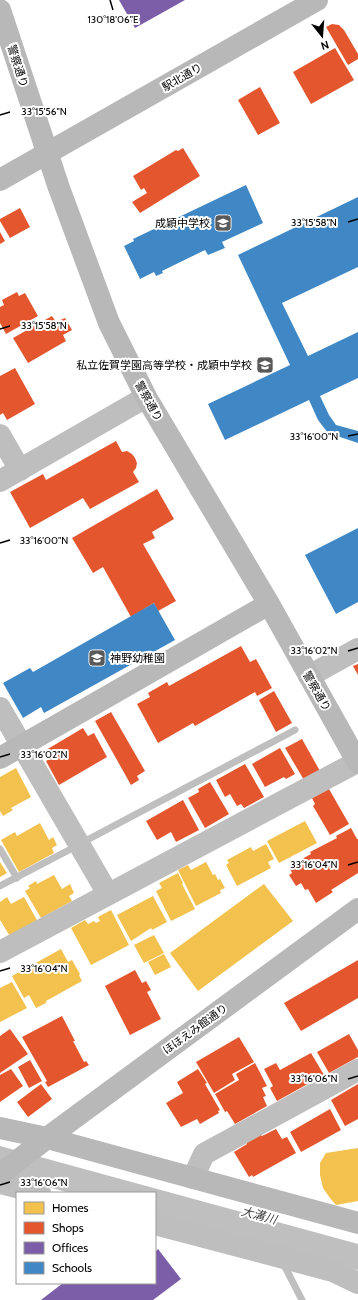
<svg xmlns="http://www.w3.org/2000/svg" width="358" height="1300" viewBox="0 0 358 1300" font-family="Cabin,'Noto Sans JP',sans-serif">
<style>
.water{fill:#bfbfbf}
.homes{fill:#f2c14e}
.shops{fill:#e4572e}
.offices{fill:#7b5ea7}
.schools{fill:#3f88c5}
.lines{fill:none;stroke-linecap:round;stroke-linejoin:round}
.stream{stroke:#bfbfbf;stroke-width:7}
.street{stroke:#bebebe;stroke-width:22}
.secondary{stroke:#b8b8b8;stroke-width:22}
.ticks{fill:none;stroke:#000;stroke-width:1.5}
.labels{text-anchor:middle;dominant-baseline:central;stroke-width:4;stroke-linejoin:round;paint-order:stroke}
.street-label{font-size:11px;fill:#000;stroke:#fff}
.poi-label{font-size:11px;fill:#000;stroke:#fff;text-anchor:end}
.water-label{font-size:12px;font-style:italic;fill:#444;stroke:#fff}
.ticks-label{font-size:10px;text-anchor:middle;fill:#000;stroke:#fff;stroke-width:4;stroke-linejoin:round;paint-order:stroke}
</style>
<rect width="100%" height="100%" fill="#fff"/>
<path class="water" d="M0 1146 358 1244V1270L155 1216V1193H70L0 1174Z"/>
<path class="homes" d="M16 768 31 797 11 808 13 810 3 816 0 811V777Z
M305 821 317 843 279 863 267 841Z
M40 823 49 840 53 837 57 845 52 848 54 853 19 872 1 840 15 832 17 836Z
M266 844 274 859 268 862 271 868 237 886 226 865 229 863 227 860 251 847 253 851Z
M0 862 7 873 0 877Z
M206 862 213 875 215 874 218 880 220 879 225 888 220 890 221 893 196 906 178 870 188 865 191 870Z
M178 873 183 883 182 884 195 909 171 921 156 891 162 888 159 883Z
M54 875 62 889 70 884 74 893 69 896 72 901 41 918 25 891 30 888 28 886 36 881 37 884Z
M264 884 293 921 198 991 170 953Z
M153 896 167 922 152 930 151 928 131 941 117 915Z
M7 897 11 904 24 897 38 922 11 938 0 920V902Z
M111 910 129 945 91 965 71 928 85 920 88 924 94 921 96 923 100 921 98 917Z
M154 935 164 953 144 963 134 945Z
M61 949 68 962 72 960 80 974 79 975 82 981 46 1001V1003L36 1008 29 995 24 998 12 976Z
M164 954 171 967 155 975 148 962Z
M12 982 27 1008 0 1022V988Z
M358 1148V1201L336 1205 330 1198 323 1188 320 1175V1163L326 1153Z"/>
<path class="shops" d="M332 24 339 25 344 30 358 54V59L348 65 326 27Z
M335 48 354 80 311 104 293 72Z
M260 87 280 123 258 135 238 100Z
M183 148 200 176 140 213 132 202 147 193 144 188 141 190 133 176 176 150 178 151Z
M20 208 30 227 10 238 0 221V219Z
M0 232 5 241 0 244Z
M17 292 19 296 25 293 38 316 6 334 0 323V307L4 305 2 300Z
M52 316 56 322 65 318 72 330 63 335 66 341 28 363 13 338Z
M15 368 35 404 7 420 3 413 0 415V376Z
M116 441 122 452 127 451 132 454 135 458 137 463 136 468 133 472 139 482 90 509 83 498 30 528 10 492 43 474 46 480Z
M157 489 174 519 152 532 155 538 143 544 176 601 158 611 154 603 131 617 103 567 93 573 72 538Z
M241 646 250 662 256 659 272 688 257 696 255 692 195 726 193 723 158 743 137 704 150 697 148 693 167 682 169 686Z
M358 664V675L353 666Z
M274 691 292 723 276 732 259 700Z
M111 712 145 771 137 776 139 780 131 785 95 721Z
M83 728 88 736 94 733 107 757 59 785 46 761 51 758 46 750Z
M302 739 320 771 304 780 285 748Z
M280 748 295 774 286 779 284 777 265 787 252 764Z
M245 764 264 797 244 808 241 804 237 806 230 794 225 797 216 780Z
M210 782 229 814 205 828 188 798 199 792 198 789Z
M329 789 349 824 330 835 313 806 315 804 312 798Z
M183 800 199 830 176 842 171 832 157 840 146 821Z
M351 828 357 839H358V873L331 890 333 892 316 903 308 889 305 890 301 883 296 886 289 875 292 873 289 866 311 854 310 852 337 838 336 836Z
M358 960V998L301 1031 284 1003Z
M135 970 142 983 146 981 151 990 147 992 161 1019 130 1035 105 986Z
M62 1016 75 1041H73L84 1062 86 1061 89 1065 48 1087 45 1082 47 1081 22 1037Z
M10 1029 28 1054 0 1073V1036Z
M349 1034 358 1050V1057L329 1073 317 1052Z
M239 1037 254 1062 232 1074 235 1080 214 1093 196 1062Z
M311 1053 324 1075 277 1101 270 1088 273 1086 264 1069 276 1063 280 1070Z
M30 1060 42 1081 29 1088 18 1067Z
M255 1063 267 1086 262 1088 266 1096 263 1097 267 1106 235 1124 227 1111 225 1112 215 1094 239 1080 236 1074Z
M11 1069 23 1086 0 1102V1075Z
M198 1069 207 1083 205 1084 220 1110 218 1111 219 1113 200 1124 197 1119 181 1127 166 1103 183 1093 177 1082Z
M41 1084 52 1099 28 1117 17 1102Z
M358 1084V1119L345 1126 331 1100Z
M330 1109 341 1130 301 1152 290 1132Z
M276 1129 282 1139 287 1137 296 1153 253 1177 252 1175 249 1177 234 1152 247 1144 246 1141 260 1134 262 1136Z"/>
<path class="offices" d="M119 0H185L135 28Z
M158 1249 181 1279 153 1300H41L63 1283H155V1252Z"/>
<path class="schools" d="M246 185 263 223 222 242 225 248 208 255 205 250 162 271 163 273 156 276 154 272 140 279 124 246 134 241 133 239Z
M358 197V267L282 303 308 356 358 332V378L320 396 329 415 336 425 358 431V443L328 433 318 420 309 400 225 440 208 404 290 365 238 255Z
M358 528V602L336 614 305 555Z
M154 603 175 640 44 713 41 707 23 718 3 683 30 668 33 672Z"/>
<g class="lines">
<path class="stream" d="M89 839 295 730
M0 849 17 878
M0 886 69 850
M285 1267 302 1300"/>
<path class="street" d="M0 435 20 470
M0 481 146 397
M309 676 358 649
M0 708 108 894
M0 952 357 762
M193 1178 204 1154 358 1070
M0 1183 40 1193
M155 1224 333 1271 358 1283"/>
<path class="secondary" d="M0 10 59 188 109 323 146 397 269 604 358 763
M0 180 317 0
M0 758 269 604
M0 1128 47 1138 358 1223
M0 1174 47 1138 358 909"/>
</g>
<path class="ticks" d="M110 0 113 10M0 115 10 112M348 222 358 219M0 329 10 326M348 436 358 434M0 543 10 540M348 651 358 648M0 757 10 754M348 865 358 862M0 971 10 968M348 1079 358 1076M0 1185 10 1182"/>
<defs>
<g id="school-square" transform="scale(0.9)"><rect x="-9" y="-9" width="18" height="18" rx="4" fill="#595959" stroke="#fff"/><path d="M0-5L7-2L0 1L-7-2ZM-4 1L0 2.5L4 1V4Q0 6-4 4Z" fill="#fff"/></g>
</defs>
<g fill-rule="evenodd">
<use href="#school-square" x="223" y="223"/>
<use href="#school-square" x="265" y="365"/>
<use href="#school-square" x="97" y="658"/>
</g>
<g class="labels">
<g class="street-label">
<text transform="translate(18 66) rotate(72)">警察通り</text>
<text transform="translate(182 77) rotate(-30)">駅北通り</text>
<text transform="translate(149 401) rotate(61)">警察通り</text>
<text transform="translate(317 691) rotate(60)">警察通り</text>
<text transform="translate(195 1029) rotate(-36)">ほほえみ館通り</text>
</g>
<g class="poi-label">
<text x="210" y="223">成穎中学校</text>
<text x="252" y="365">私立佐賀学園高等学校・成穎中学校</text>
<text x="110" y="658" text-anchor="start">神野幼稚園</text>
</g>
<g class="water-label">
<text transform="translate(259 1215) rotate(15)">大溝川</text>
</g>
</g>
<g class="ticks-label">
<text x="113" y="23">130°18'06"E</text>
<text x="44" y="115">33°15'56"N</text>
<text x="314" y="226">33°15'58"N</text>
<text x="44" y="329">33°15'58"N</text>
<text x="314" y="440">33°16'00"N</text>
<text x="44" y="544">33°16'00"N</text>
<text x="314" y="654">33°16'02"N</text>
<text x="44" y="758">33°16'02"N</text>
<text x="314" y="868">33°16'04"N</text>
<text x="44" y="972">33°16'04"N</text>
<text x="314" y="1082">33°16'06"N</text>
<text x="44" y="1186">33°16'06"N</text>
</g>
<rect x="16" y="1192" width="140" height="92" fill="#ffffff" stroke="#999999"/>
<rect x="24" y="1202" width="20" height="12" fill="#f2c14e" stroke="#999999"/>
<text x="52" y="1212" font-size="12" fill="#000000">Homes</text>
<rect x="24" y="1222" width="20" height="12" fill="#e4572e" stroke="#999999"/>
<text x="52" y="1232" font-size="12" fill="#000000">Shops</text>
<rect x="24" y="1242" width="20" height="12" fill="#7b5ea7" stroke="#999999"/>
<text x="52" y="1252" font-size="12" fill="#000000">Offices</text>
<rect x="24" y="1262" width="20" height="12" fill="#3f88c5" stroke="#999999"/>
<text x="52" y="1272" font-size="12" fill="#000000">Schools</text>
<g transform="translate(322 36) rotate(163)" stroke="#ffffff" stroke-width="3" paint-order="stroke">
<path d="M0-3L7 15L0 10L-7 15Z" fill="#000000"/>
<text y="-6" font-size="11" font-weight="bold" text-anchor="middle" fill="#000000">N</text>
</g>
</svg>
